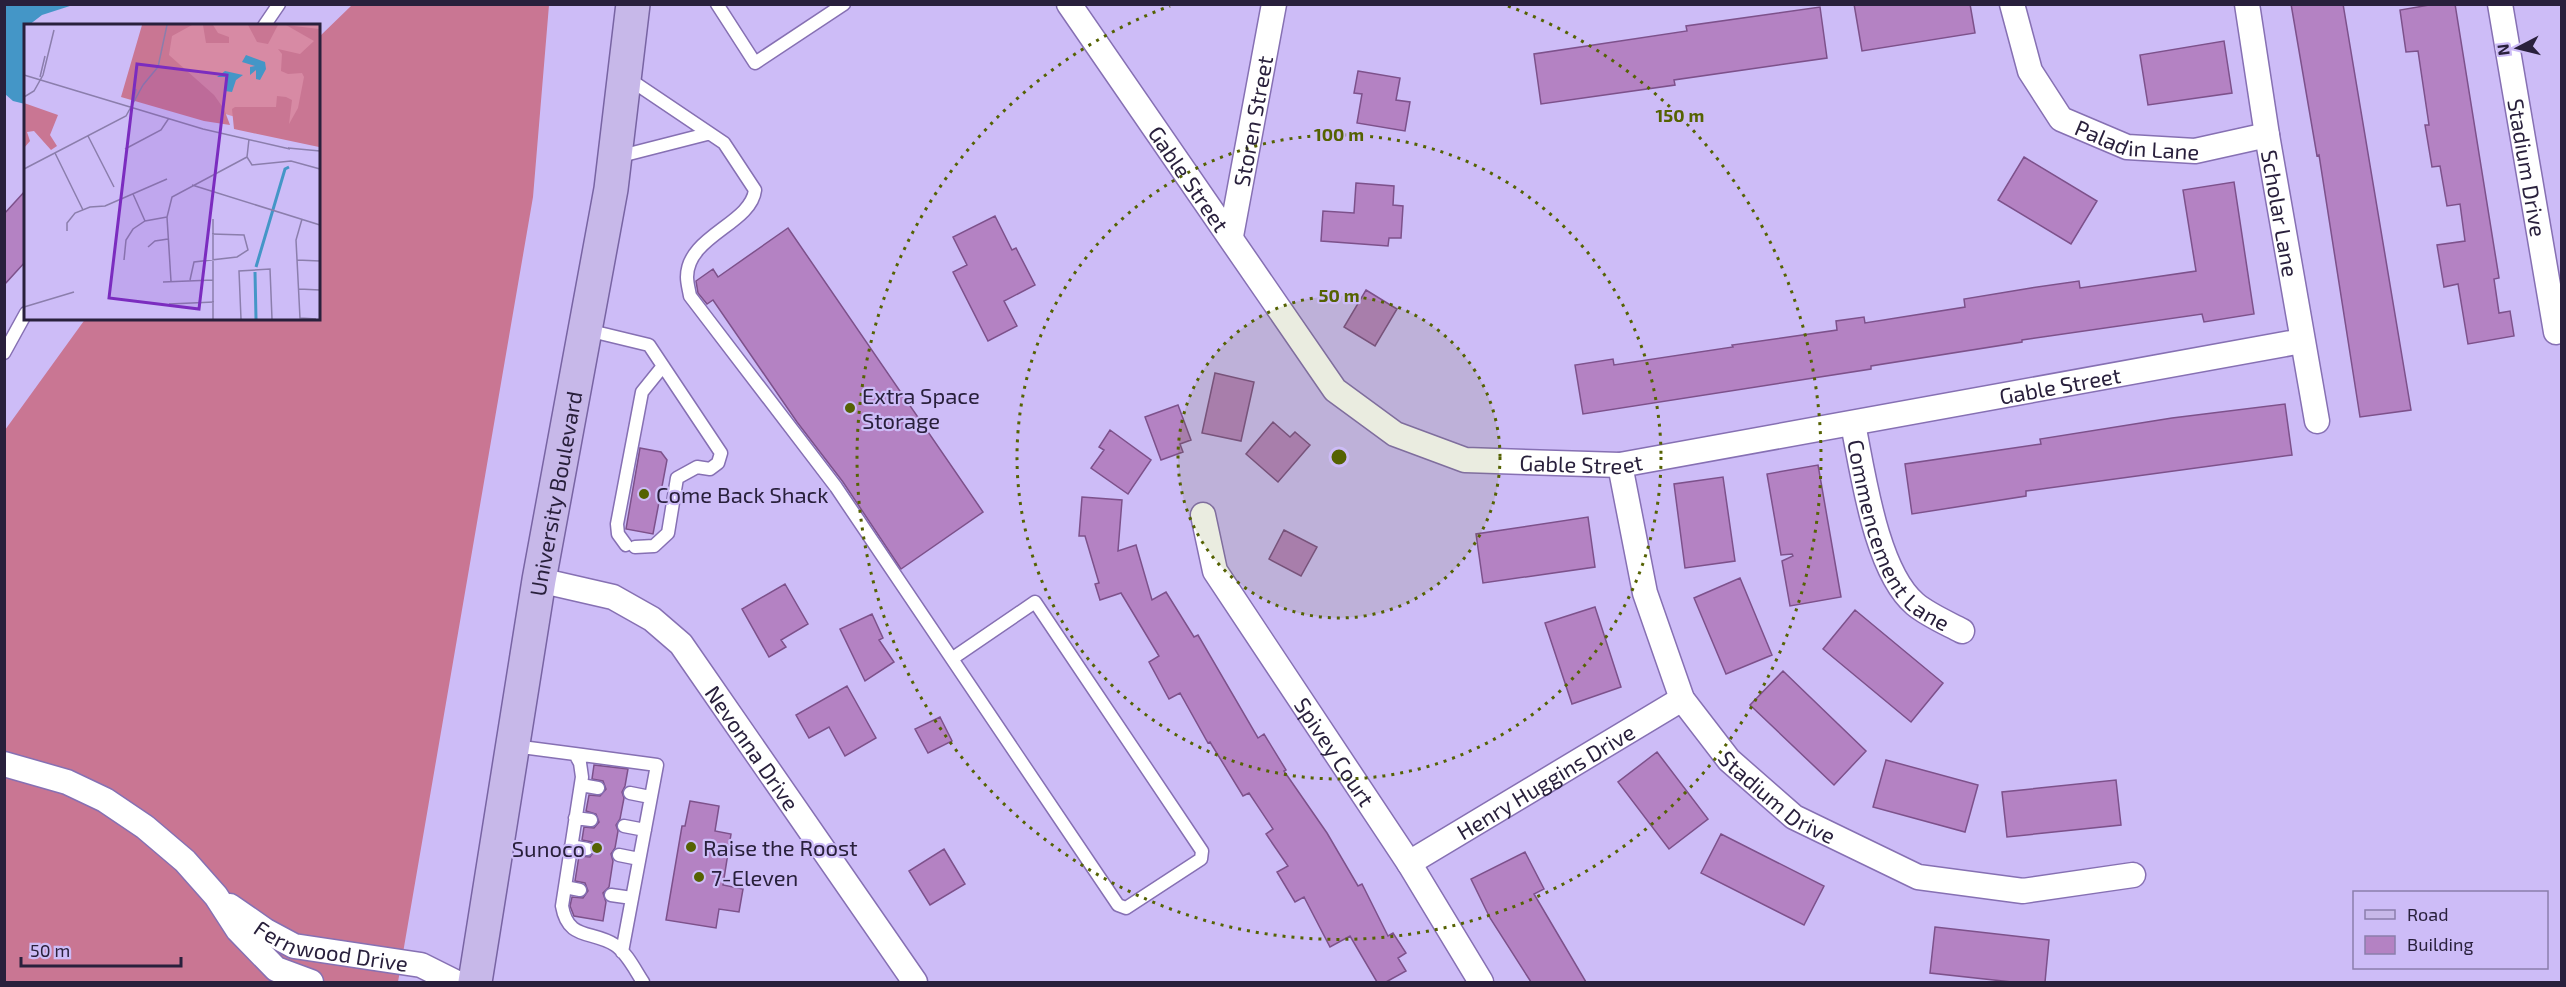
<svg xmlns="http://www.w3.org/2000/svg" width="2566" height="987" viewBox="0 0 2566 987" font-family="'Exo 2',sans-serif">
<style>
.forest{fill:#c97693}
.water{fill:#4496c7}
.building{fill:#b482c3;stroke:#7d518b;stroke-width:1.5}
.lines{fill:none;stroke-linecap:round;stroke-linejoin:round}
.lane-casing{stroke:#8670b3;stroke-width:15}
.street-casing{stroke:#8670b3;stroke-width:27}
.primary-casing{stroke:#7864a3;stroke-width:36}
.lane{stroke:#fff;stroke-width:12}
.street{stroke:#fff;stroke-width:24}
.primary{stroke:#c7b8e9;stroke-width:33}
.ring{fill:none;stroke:#556202;stroke-width:3;stroke-dasharray:3 6}
.poi-dot{fill:#556202;stroke:#cdbcf7;stroke-width:2}
.labels{text-anchor:middle;dominant-baseline:central;stroke-width:4.5;stroke-linejoin:round;paint-order:stroke}
.street-label{font-size:22px;fill:#29203c;stroke:#cdbcf7}
.poi-label{font-size:22px;fill:#29203c;stroke:#cdbcf7;text-anchor:start}
.inset-river{fill:none;stroke:#4496c7;stroke-width:3}
.inset-road{fill:none;stroke:#8b7eac;stroke-width:1.5}
.view{fill:#7b2cbf;fill-opacity:0.15;stroke:#7b2cbf;stroke-width:3}
.inset-edge{fill:none;stroke:#29203c;stroke-width:3}
.centre{fill:#556202;stroke:#cdbcf7;stroke-width:3}
.ring-label{font-size:18px;text-anchor:middle;font-weight:bold;fill:#556202;stroke:#cdbcf7;stroke-width:4.5;stroke-linejoin:round;paint-order:stroke}
</style>
<rect width="100%" height="100%" fill="#cdbcf7"/>
<path class="forest" d="M352 5H549L533 197 398 982H5V430L86 318H318V38Z"/>
<path class="water" d="M5 4 73 5 42 15 29 25 26 26 25 104 13 101 5 94Z"/>
<path class="building" d="M1854 4H1970L1975 33 1862 51Z
M2291 4H2343L2411 410 2360 417 2319 155 2317 156Z
M2435 4H2455L2499 278 2494 279 2499 313 2510 311 2514 336 2468 344 2458 284 2444 287 2437 245 2465 241 2460 204 2447 206 2440 166 2432 167 2425 125H2429L2418 51 2406 52 2400 10Z
M1820 7 1827 58 1674 80 1675 85 1541 104 1534 54 1687 31 1686 26Z
M2224 41 2232 93 2148 105 2140 55Z
M1358 71 1400 78 1396 100 1410 102 1405 131 1357 123 1362 94 1354 93Z
M2024 157 2097 201 2071 244 1998 200Z
M2234 182 2254 314 2204 322 2202 314 2022 340V342L1871 366V369L1583 414 1575 365 1613 359 1614 365 1733 347 1732 345 1837 330 1836 321 1864 317 1865 323 1965 307 1964 299 2031 288 2079 281 2080 288 2196 271 2183 190Z
M1356 183 1394 186 1393 205 1403 206 1401 238H1389L1388 246 1321 241 1323 211 1354 213Z
M26 190V261L4 285V214Z
M995 216 1012 250 1016 248 1035 285 1004 301 1017 326 988 341 953 272 967 265 953 237Z
M788 228 983 512 901 569 843 482 797 422 713 300 707 304 698 293 696 281 713 269 718 277Z
M1366 290 1397 309 1375 346 1344 327Z
M1215 373 1254 382 1241 441 1202 433Z
M2285 404 2292 455 2026 491V496L1912 514 1905 464 2041 444 2040 439 2172 418Z
M1178 405 1191 440 1180 444 1183 452 1161 460 1145 417Z
M1273 422 1290 437 1295 432 1310 445 1278 482 1246 454Z
M1110 430 1151 460 1128 494 1091 468 1104 450 1099 447Z
M640 448 661 452 667 460 653 534 626 529Z
M1818 465 1841 597 1790 606 1782 561 1793 556 1792 554 1781 555 1767 474Z
M1723 477 1735 561 1685 568 1674 484Z
M1082 497 1122 500 1118 551 1136 545 1152 600 1166 592 1194 637 1198 635 1258 738 1264 734 1286 770 1284 771 1327 833 1358 886 1362 884 1388 936 1393 933 1406 953 1398 958 1406 971 1386 982H1377L1350 936 1330 947 1304 897 1295 902 1277 872 1288 866 1266 834 1273 829 1249 793 1243 796 1210 742 1208 743 1180 693 1169 699 1149 662 1159 656 1121 593 1100 600 1095 584 1099 583 1085 536H1079Z
M1588 517 1595 567 1483 583 1476 534Z
M1284 530 1317 547 1301 576 1269 559Z
M1740 578 1772 655 1726 674 1694 598Z
M785 584 808 624 781 640 786 647 769 657 742 609Z
M1595 607 1621 687 1572 704 1545 623Z
M1855 610 1943 683 1911 722 1823 649Z
M872 614 883 638 879 640 894 662 865 681 840 629Z
M1783 671 1866 751 1834 785 1750 705Z
M847 686 876 738 845 756 829 727 809 738 796 715Z
M940 717 952 741 928 753 915 729Z
M1657 752 1708 819 1669 849 1618 782Z
M1886 760 1978 785 1965 832 1873 807Z
M594 765 628 769 625 786 622 792 624 798 620 819 616 825 618 831 615 848 611 854 613 861 609 887 603 893 606 902 603 921 574 916 570 906 572 897 583 898 588 891 585 883 575 881 579 856 590 857 595 850 592 842 582 840 584 827 594 828 599 822 596 814 586 811 589 795 600 796 606 789 603 781 592 779Z
M2116 780 2121 825 2007 837 2002 792Z
M690 801 719 806 715 831 731 834 723 885 743 889 739 912 719 909 716 928 666 920 682 826H685Z
M1721 834 1824 886 1804 925 1701 873Z
M944 849 965 884 930 905 909 871Z
M1525 852 1544 889 1534 894 1586 982H1531L1490 918 1471 879Z
M1935 927 2049 940 2045 982H2012L1930 973Z"/>
<g class="lines">
<g class="lane-casing">
<path id="lane" d="M717 4 755 63 844 4
M264 26 279 4
M626 77 724 143 755 190C751 224 687 236 687 277 687 283 689 290 690 296L836 487 1118 905 1126 908 1201 859 1202 851 1035 602 953 658
M617 157 707 134
M587 330 649 345 721 453 718 463 710 469 697 467 677 478 668 533 654 546 635 547
M4 353 26 313
M626 545 618 534 617 524 642 392 663 366
M514 746 575 754 580 763 582 777 562 906C568 941 592 930 615 945 627 953 635 970 643 982
M575 754 657 765 622 952
M581 785 598 788
M630 793 650 797
M575 818 591 820
M624 826 645 830
M571 846 587 849
M619 855 639 859
M565 887 580 890
M611 895 632 898"/>
</g>
<g class="street-casing">
<g id="street">
<path id="s1" d="M1069 4 1335 390 1395 434 1465 460 1620 465 2302 341"/>
<path id="s2" d="M2012 4 2030 71 2061 119 2127 147 2195 151 2267 135"/>
<path id="s3" d="M2247 4 2267 135 2317 421"/>
<path id="s4" d="M2500 4 2556 332"/>
<path id="s5" d="M1231 236 1274 4"/>
<path id="s6" d="M1853 424C1863 473 1876 571 1915 604 1928 615 1947 623 1962 631"/>
<path id="s7" d="M1620 465 1645 593 1682 699 1729 760 1794 817 1918 877 2023 891 2133 875"/>
<path id="s8" d="M1203 515 1215 571 1409 863 1481 982"/>
<path id="s9" d="M539 580 613 597 652 619 681 644 915 982"/>
<path d="M4 764 67 782 105 800 145 827 185 861 216 896 238 930 276 969 311 982"/>
<path id="s10" d="M1409 863 1682 699"/>
<path id="s11" d="M230 906 266 931 294 946 421 965 455 982"/>
</g>
</g>
<g class="primary-casing">
<g id="primary">
<path id="s12" d="M475 982 539 580 611 189 633 4"/>
</g>
</g>
<use href="#lane" class="lane"/>
<use href="#street" class="street"/>
<use href="#primary" class="primary"/>
</g>
<circle cx="1339" cy="457" r="161" fill="#556202" fill-opacity=".12"/>
<g class="ring">
<circle cx="1339" cy="457" r="161"/>
<circle cx="1339" cy="457" r="322"/>
<path d="M1508 6A482 482 0 1 1 1170 6"/>
</g>
<g class="poi-dot">
<circle cx="850" cy="408" r="6"/>
<circle cx="644" cy="494" r="6"/>
<circle cx="691" cy="847" r="6"/>
<circle cx="597" cy="848" r="6"/>
<circle cx="699" cy="877" r="6"/>
</g>
<g class="labels">
<g class="street-label">
<text stroke="none"><textPath href="#s5" startOffset="117">Storen Street</textPath></text>
<text stroke="none"><textPath href="#s2" startOffset="207">Paladin Lane</textPath></text>
<text stroke="none"><textPath href="#s4" startOffset="166">Stadium Drive</textPath></text>
<text stroke="none"><textPath href="#s1" startOffset="212">Gable Street</textPath></text>
<text stroke="none"><textPath href="#s3" startOffset="212">Scholar Lane</textPath></text>
<text stroke="none"><textPath href="#s1" startOffset="1220">Gable Street</textPath></text>
<text stroke="none"><textPath href="#s1" startOffset="734">Gable Street</textPath></text>
<text stroke="none"><textPath href="#s12" startOffset="495">University Boulevard</textPath></text>
<text stroke="none"><textPath href="#s6" startOffset="124">Commencement Lane</textPath></text>
<text stroke="none"><textPath href="#s9" startOffset="285">Nevonna Drive</textPath></text>
<text stroke="none"><textPath href="#s8" startOffset="274">Spivey Court</textPath></text>
<text stroke="none"><textPath href="#s10" startOffset="159">Henry Huggins Drive</textPath></text>
<text stroke="none"><textPath href="#s7" startOffset="381">Stadium Drive</textPath></text>
<text stroke="none"><textPath href="#s11" startOffset="112">Fernwood Drive</textPath></text>
</g>
<g class="poi-label">
<text x="862" y="395">Extra Space<tspan x="862" dy="25">Storage</tspan></text>
<text x="656" y="494">Come Back Shack</text>
<text x="703" y="847">Raise the Roost</text>
<text x="585" y="848" text-anchor="end">Sunoco</text>
<text x="711" y="877">7-Eleven</text>
</g>
</g>
<g transform="translate(24 24)">
<rect width="296" height="296" fill="#cdbcf7"/>
<path d="M135 1H295V85L270 110 109 63Z" fill="#d78aa4"/>
<path d="M118 1H168L148 12 145 31 190 71 200 85 206 101 180 97 97 73ZM179 1H189L194 9 205 13V19H182ZM224 1H254L244 20 233 18ZM262 1 295 5V123L210 105 208 85 211 83H252L253 72 262 73 268 76 265 100 274 84 280 53 278 49 264 50 257 47 258 30 254 25 276 30 290 17ZM0 79 34 91 26 111 33 122 27 126 10 107 3 108 6 117 0 124Z" fill="#c97693"/>
<path d="M222 31 241 38 242 45 236 56 232 55V46L226 51V43L231 42 218 38ZM201 47 219 51 212 56 208 68 201 67V53H193Z" fill="#4496c7"/>
<path class="inset-river" d="M232 243 261 145 265 143M231 248 232 295"/>
<path class="inset-road" d="M0 51 179 105 266 125M16 53 21 32M119 61 134 43 143 1M0 73 10 67 19 51 30 6M108 83 112 65M64 112 90 163M225 115 223 133 228 141 267 137 296 145M264 124 296 127M101 125 137 106 145 94M31 129 59 186M0 145 102 92 119 61M168 161 296 201M109 170 121 197M278 195 272 216 276 294 292 295M43 207V199L51 189 66 183 81 182 143 155M124 223 131 217 144 215M100 236 102 216 109 205 121 197 143 193M273 236 296 237M166 256 170 238 213 233 224 226 220 211 188 210M147 257 143 193 148 173 223 133M139 258 189 256M275 265 296 266M145 280 190 278M0 283 50 268M189 295V195M217 295 215 247 246 245 248 295"/>
<path class="view" d="M113 40 203 51 175 285 85 274Z"/>
<rect width="296" height="296" class="inset-edge"/>
</g>
<circle cx="1339" cy="457" r="9" class="centre"/>
<g class="ring-label">
<text x="1680" y="122">150 m</text>
<text x="1339" y="141">100 m</text>
<text x="1339" y="302">50 m</text>
</g>
<rect width="2566" height="987" fill="none" stroke="#29203c" stroke-width="12"/>
<rect x="2353" y="891" width="195" height="78" fill="#cdbcf7" stroke="#8b7eac" stroke-width="1.5"/>
<rect x="2365" y="910" width="30" height="9" fill="#c7b8e9" stroke="#8b7eac" stroke-width="1.5"/>
<text x="2407" y="921" font-size="18" fill="#29203c">Road</text>
<rect x="2365" y="936" width="30" height="18" fill="#b482c3" stroke="#8b7eac" stroke-width="1.5"/>
<text x="2407" y="951" font-size="18" fill="#29203c">Building</text>
<g transform="translate(2518 48) rotate(263)" stroke="#cdbcf7" stroke-width="4.5" paint-order="stroke">
<path d="M0-4.5L10 22L0 15L-10 22Z" fill="#29203c"/>
<text y="-9" font-size="16" font-weight="bold" text-anchor="middle" fill="#29203c">N</text>
</g>
<path d="M21 957v9h160v-9" fill="none" stroke="#29203c" stroke-width="3"/>
<text x="30" y="957" font-size="18" fill="#29203c" stroke="#cdbcf7" stroke-width="4.5" paint-order="stroke">50 m</text>
</svg>
